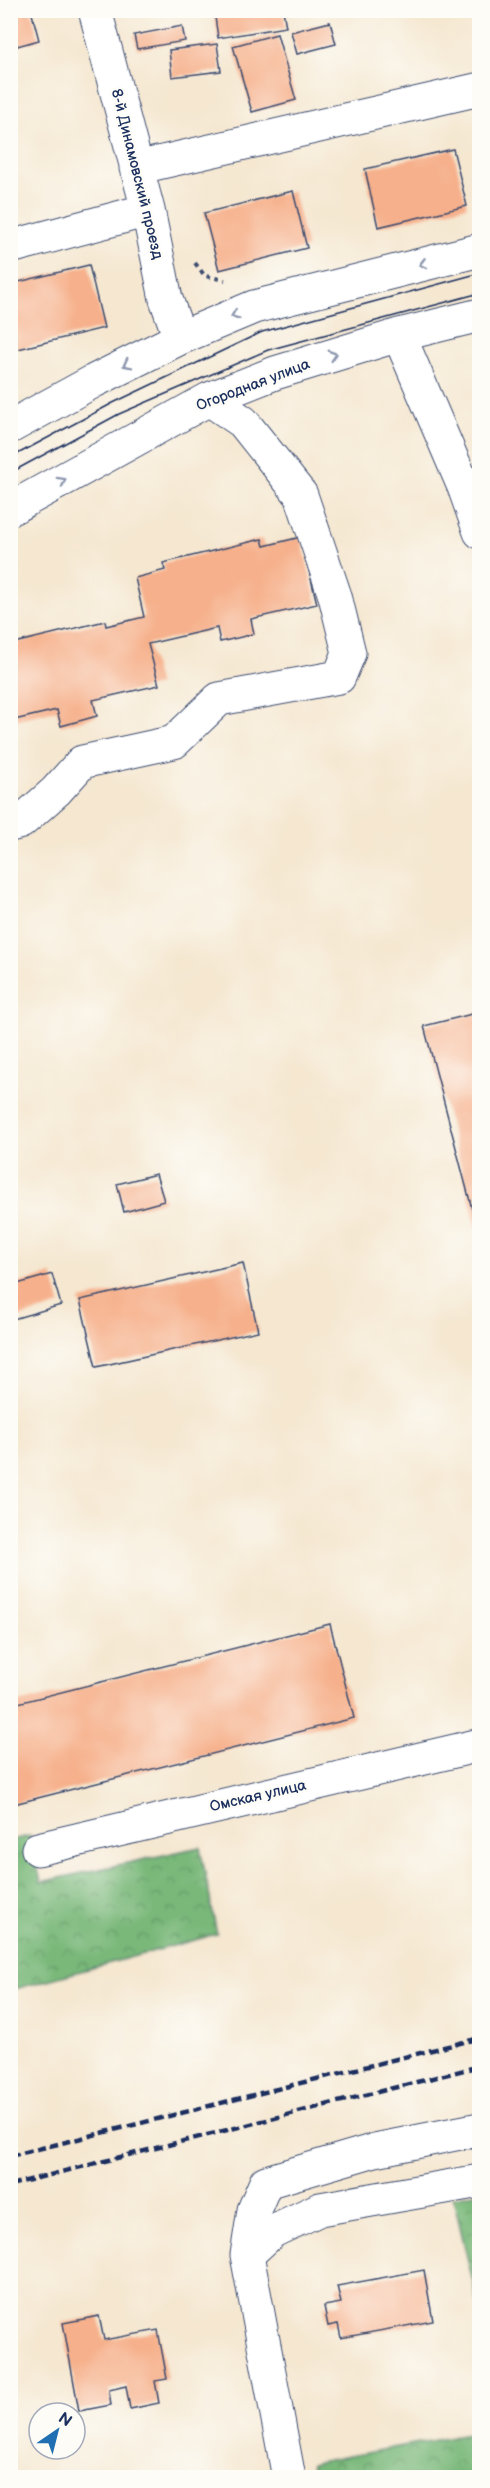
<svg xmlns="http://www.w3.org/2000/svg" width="490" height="2488" viewBox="0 0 490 2488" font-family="'Balsamiq Sans',sans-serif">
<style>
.forest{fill:url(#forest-crowns);stroke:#4a746c;stroke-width:1.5}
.building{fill:#f6b08b}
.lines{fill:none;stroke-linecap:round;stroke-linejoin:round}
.minor-casing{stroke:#3c4b6f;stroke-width:35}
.path{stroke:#3c4b6f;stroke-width:4;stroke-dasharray:4.5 4.5;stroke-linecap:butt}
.minor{stroke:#fff;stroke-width:33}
.tram{stroke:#1b2f5e;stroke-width:1.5}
.rail{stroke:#1b2f5e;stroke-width:4.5;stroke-dasharray:9 4.5;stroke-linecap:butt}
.oneway{stroke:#8d97ae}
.labels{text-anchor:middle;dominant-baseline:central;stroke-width:5;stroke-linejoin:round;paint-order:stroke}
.street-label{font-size:15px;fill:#1b2f5e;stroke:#fdfcf7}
</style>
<defs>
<pattern id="forest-crowns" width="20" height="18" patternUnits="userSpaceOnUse" patternTransform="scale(1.5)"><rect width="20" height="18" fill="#79b879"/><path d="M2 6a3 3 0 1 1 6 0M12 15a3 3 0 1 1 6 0" fill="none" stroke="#629666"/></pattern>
</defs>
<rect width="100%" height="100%" fill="#fdfcf7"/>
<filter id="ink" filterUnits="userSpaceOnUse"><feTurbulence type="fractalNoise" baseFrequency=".0167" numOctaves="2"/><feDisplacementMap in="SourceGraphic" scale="12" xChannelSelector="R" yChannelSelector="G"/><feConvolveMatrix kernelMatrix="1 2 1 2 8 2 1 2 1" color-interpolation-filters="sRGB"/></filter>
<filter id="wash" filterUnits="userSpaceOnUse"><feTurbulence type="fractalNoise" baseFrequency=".008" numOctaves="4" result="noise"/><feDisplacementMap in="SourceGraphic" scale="24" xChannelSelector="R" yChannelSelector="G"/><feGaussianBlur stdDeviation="1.35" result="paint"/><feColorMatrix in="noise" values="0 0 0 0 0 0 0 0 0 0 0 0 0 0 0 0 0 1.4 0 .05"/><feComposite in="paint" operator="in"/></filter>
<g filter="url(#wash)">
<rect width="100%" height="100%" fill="#f5e7d0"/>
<path class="forest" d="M30 1836 41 1882 200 1847 217 1934 11 1990V1840Z
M479 2192V2308L453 2197Z
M479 2432V2477H314L311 2463Z"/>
<g id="blocks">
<path class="building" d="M10 10H31L39 40 10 48Z
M256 10H283L286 27 218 38 215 17Z
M330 22 336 44 297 54 291 32Z
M182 26 185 41 137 49 134 35Z
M277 34 296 100 252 112 233 46Z
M217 44 221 71 172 77 169 50Z
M453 149 467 206 378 227 365 169Z
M293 191 307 248 219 270 204 213Z
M89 265 104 328 10 351V284Z
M301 537 317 604 251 619 254 634 220 642 217 628 148 644 159 685 93 700 97 716 61 726 57 710 10 721V644L105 621 106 626 144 617 135 578 165 570 163 563 262 539 264 546Z
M480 1012V1227L477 1228 424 1026Z
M156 1174 164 1201 124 1212 117 1184Z
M243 1263 258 1331 96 1367 80 1300Z
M52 1274 61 1305 10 1320V1286Z
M330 1624 354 1718 10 1805V1705Z
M424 2270 433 2321 341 2338 338 2324 328 2326 324 2306 341 2303 337 2286Z
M99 2316 104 2340 158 2330 167 2379 155 2381 159 2403 130 2409 126 2386 109 2390 111 2405 79 2411 63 2323Z"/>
</g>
</g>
<g filter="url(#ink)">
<use href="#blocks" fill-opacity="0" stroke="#3c4b6f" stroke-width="1.5"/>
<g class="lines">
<g class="minor-casing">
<path id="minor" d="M95 10 148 210 166 299 180 338
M136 168 480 89
M10 247 148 210
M399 335 464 487 480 532
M10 427 94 381 180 338 254 307 480 250
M10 509 209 399 275 373 399 335 480 315
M10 825 21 822 56 791 82 762 174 742 219 699 339 677 349 653 335 596 301 495 243 422 209 399
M38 1849 480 1745
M247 2255 273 2231 320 2209 480 2181
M289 2478 247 2255 254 2210 266 2182 375 2150 480 2129"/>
</g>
<path class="path" d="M195 263 205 276 225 280"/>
<use href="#minor" class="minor"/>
<path class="tram" d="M10 458 113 403 262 332 480 273
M10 473 119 414 268 350 480 293"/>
<path class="rail" d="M10 2156 480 2038
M10 2185 480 2066"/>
</g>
<defs><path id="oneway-chevron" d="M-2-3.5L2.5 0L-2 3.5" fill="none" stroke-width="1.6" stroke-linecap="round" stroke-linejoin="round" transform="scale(1.5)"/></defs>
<g class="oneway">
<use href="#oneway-chevron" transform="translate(423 264) rotate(166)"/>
<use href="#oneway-chevron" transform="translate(235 315) rotate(158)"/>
<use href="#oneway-chevron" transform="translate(333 355) rotate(-17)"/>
<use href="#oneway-chevron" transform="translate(127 364) rotate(153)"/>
<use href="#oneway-chevron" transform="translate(62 481) rotate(-29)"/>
</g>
</g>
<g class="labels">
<g class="street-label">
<text transform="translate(137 174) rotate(76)">8-й Динамовский проезд</text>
<text transform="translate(253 385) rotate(-21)">Огородная улица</text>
<text transform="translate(258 1796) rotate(-13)">Омская улица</text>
</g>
</g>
<rect width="490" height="2488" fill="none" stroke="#fdfcf7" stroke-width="36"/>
<g transform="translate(57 2431) rotate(35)"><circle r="28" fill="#fdfcf7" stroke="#a3aaba" stroke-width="1.5"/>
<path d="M0-4.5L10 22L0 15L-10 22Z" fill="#1f6fb2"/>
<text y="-9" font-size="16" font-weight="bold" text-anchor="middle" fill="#1b2f5e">N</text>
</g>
</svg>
